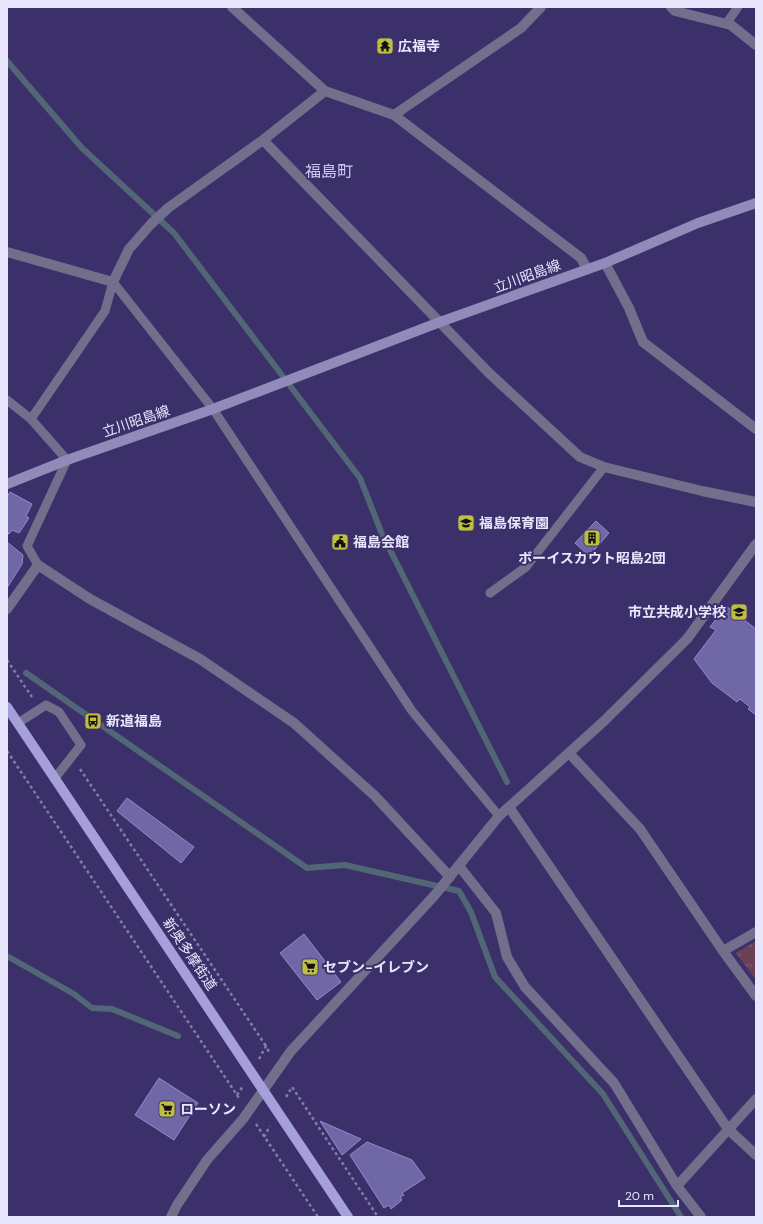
<svg xmlns="http://www.w3.org/2000/svg" width="763" height="1224" viewBox="0 0 763 1224" font-family="'DM Sans','Noto Sans JP',sans-serif">
<style>
.grass{fill:url(#grass-tufts)}
.lines{fill:none;stroke-linecap:round;stroke-linejoin:round}
.stream{stroke:#526776;stroke-width:6}
.building{fill:#7067a7;stroke:#938ace}
.path{stroke:#847ca8;stroke-width:2.5;stroke-dasharray:3 3;stroke-linecap:butt}
.service{stroke:#726f8c;stroke-width:9}
.minor{stroke:#726f8c;stroke-width:10}
.secondary{stroke:#908bb8;stroke-width:10}
.primary{stroke:#a6a0da;stroke-width:10}
.labels{text-anchor:middle;dominant-baseline:central;stroke-width:4;stroke-linejoin:round;paint-order:stroke}
.poi-label{font-size:14px;font-weight:bold;fill:#e7e6fc;stroke:#3c306b;text-anchor:start}
.street-label{font-size:14px;fill:#e7e6fc;stroke:#3c306b}
.quarter-label{font-size:16px;fill:#ccc8f3;stroke:#3c306b}
</style>
<defs>
<pattern id="grass-tufts" width="24" height="20" patternUnits="userSpaceOnUse"><rect width="24" height="20" fill="#6b4156"/><path d="M3 7l-1-3M5 7V3M7 7l1-3M15 17l-1-3M17 17v-4M19 17l1-3" fill="none" stroke="#805c6f"/></pattern>
</defs>
<rect width="100%" height="100%" fill="#3c306b"/>
<path class="grass" d="M756 941V980L736 953Z"/>
<g class="lines">
<path class="stream" d="M7 61 82 148 174 233 360 478 382 534 507 782
M26 673 307 868 345 865 459 891 471 912 495 977 603 1094 681 1217
M7 956 74 994 92 1008 112 1009 178 1036"/>
</g>
<path class="building" d="M10 492 32 504 26 516 29 518 19 533 12 530 9 534 7 533V497Z
M596 521 609 533 589 556 575 543Z
M7 542 23 555 22 564 7 588Z
M726 606 756 629V715L748 709 750 707 740 699 737 702 712 683 694 659 716 630 710 627Z
M127 798 194 847 181 863 117 811Z
M304 934 341 982 317 1000 280 953Z
M159 1078 198 1103 174 1140 135 1115Z
M320 1121 361 1139 342 1155Z
M367 1142 412 1160 425 1178 402 1193 404 1195 400 1197 402 1200 391 1209 389 1205 384 1208 350 1155Z"/>
<g class="lines">
<path class="path" d="M7 660 32 697
M7 751 239 1098
M80 769 266 1046
M259 1059 266 1046 270 1054
M237 1095 243 1086
M286 1097 292 1087 378 1217
M256 1124 318 1217
M264 1137 270 1126"/>
<path class="service" d="M726 24 738 7
M113 282 213 409 412 711 499 816
M7 400 31 419
M38 565 27 546 67 460 31 419 105 311 113 282
M490 593 526 567 604 467
M18 723 46 705 59 712 81 745 55 778"/>
<path class="minor" d="M232 7 325 91 394 115 581 258 587 269
M671 7 675 11 731 25 756 45
M394 115 521 28 541 7
M263 140 489 373 580 457 604 467 702 491 756 502
M7 252 113 282 129 249 151 224 168 208 263 140 325 91
M605 263 629 308 643 342 756 429
M7 609 38 565 90 599 200 659 294 723 375 796 450 877
M569 753 640 829 723 951 756 996
M509 807 728 1129 756 1155
M459 866 496 913 507 957 525 987 614 1083 677 1186 701 1217
M723 951 756 932
M677 1186 756 1099
M171 1217 177 1205 207 1160 243 1119 291 1051 434 896 499 816 603 722 687 639 756 544"/>
<path class="secondary" d="M7 484 67 460 213 409 440 322 605 263 698 223 756 203"/>
<path class="primary" d="M7 707 348 1217"/>
</g>
<defs>
<g id="temple-square" transform="scale(0.9)"><rect x="-9" y="-9" width="18" height="18" rx="4" fill="#bfbe42" stroke="#3c306b"/><path d="M0-6L5-2H3V0L6.5 2.5H4V6H1.5V3h-3V6H-4V2.5H-6.5L-3 0V-2H-5Z" fill="#111"/></g>
<g id="school-square" transform="scale(0.9)"><rect x="-9" y="-9" width="18" height="18" rx="4" fill="#bfbe42" stroke="#3c306b"/><path d="M0-5L7-2L0 1L-7-2ZM-4 1L0 2.5L4 1V4Q0 6-4 4Z" fill="#111"/></g>
<g id="building-square" transform="scale(0.9)"><rect x="-9" y="-9" width="18" height="18" rx="4" fill="#bfbe42" stroke="#3c306b"/><path d="M-4-6H4V6H1V3H-1V6H-4ZM-2.5-4.3h1.7v1.8h-1.7ZM.8-4.3h1.7v1.8H.8ZM-2.5-1h1.7V.8h-1.7ZM.8-1h1.7V.8H.8Z" fill="#111"/></g>
<g id="civic-square" transform="scale(0.9)"><rect x="-9" y="-9" width="18" height="18" rx="4" fill="#bfbe42" stroke="#3c306b"/><path d="M-.6-6.5H3V-4.5H.6V-3L4-1V1h2V6H-6V1h2V-1L-.6-3ZM-1.2 2.5V6h2.4V2.5Z" fill="#111"/></g>
<g id="bus-square" transform="scale(0.9)"><rect x="-9" y="-9" width="18" height="18" rx="4" fill="#bfbe42" stroke="#3c306b"/><path d="M-5-6H5V4H4V6H2V4H-2V6H-4V4H-5ZM-3.5-4V0h7V-4ZM-3.5 1.2v1.5H-2V1.2ZM2 1.2v1.5H3.5V1.2Z" fill="#111"/></g>
<g id="supermarket-square" transform="scale(0.9)"><rect x="-9" y="-9" width="18" height="18" rx="4" fill="#bfbe42" stroke="#3c306b"/><path d="M-6-5.5h2.5l.6 2H6L4.5 2H-2.5L-4.4-4H-6ZM-1.5 3.2a1.3 1.3 0 1 0 .1 0ZM3 3.2a1.3 1.3 0 1 0 .1 0Z" fill="#111"/></g>
</defs>
<g fill-rule="evenodd">
<use href="#temple-square" x="385" y="46"/>
<use href="#school-square" x="466" y="523"/>
<use href="#building-square" x="592" y="538"/>
<use href="#civic-square" x="340" y="542"/>
<use href="#school-square" x="739" y="612"/>
<use href="#bus-square" x="93" y="721"/>
<use href="#supermarket-square" x="310" y="967"/>
<use href="#supermarket-square" x="167" y="1109"/>
</g>
<g class="labels">
<g class="poi-label">
<text x="398" y="46">広福寺</text>
<text x="479" y="523">福島保育園</text>
<text x="353" y="542">福島会館</text>
<text x="592" y="558" text-anchor="middle">ボーイスカウト昭島2団</text>
<text x="726" y="612" text-anchor="end">市立共成小学校</text>
<text x="106" y="721">新道福島</text>
<text x="323" y="967">セブン-イレブン</text>
<text x="180" y="1109">ローソン</text>
</g>
<g class="street-label">
<text transform="translate(527 276) rotate(-20)">立川昭島線</text>
<text transform="translate(136 421) rotate(-19)">立川昭島線</text>
<text transform="translate(190 954) rotate(56)">新奥多摩街道</text>
</g>
<g class="quarter-label">
<text x="329" y="171">福島町</text>
</g>
</g>
<rect width="763" height="1224" fill="none" stroke="#e7e6fc" stroke-width="16"/>
<path d="M619 1200v6h59v-6" fill="none" stroke="#e7e6fc" stroke-width="2"/>
<text x="625" y="1200" font-size="12" fill="#e7e6fc" stroke="#3c306b" stroke-width="3" paint-order="stroke">20 m</text>
</svg>
